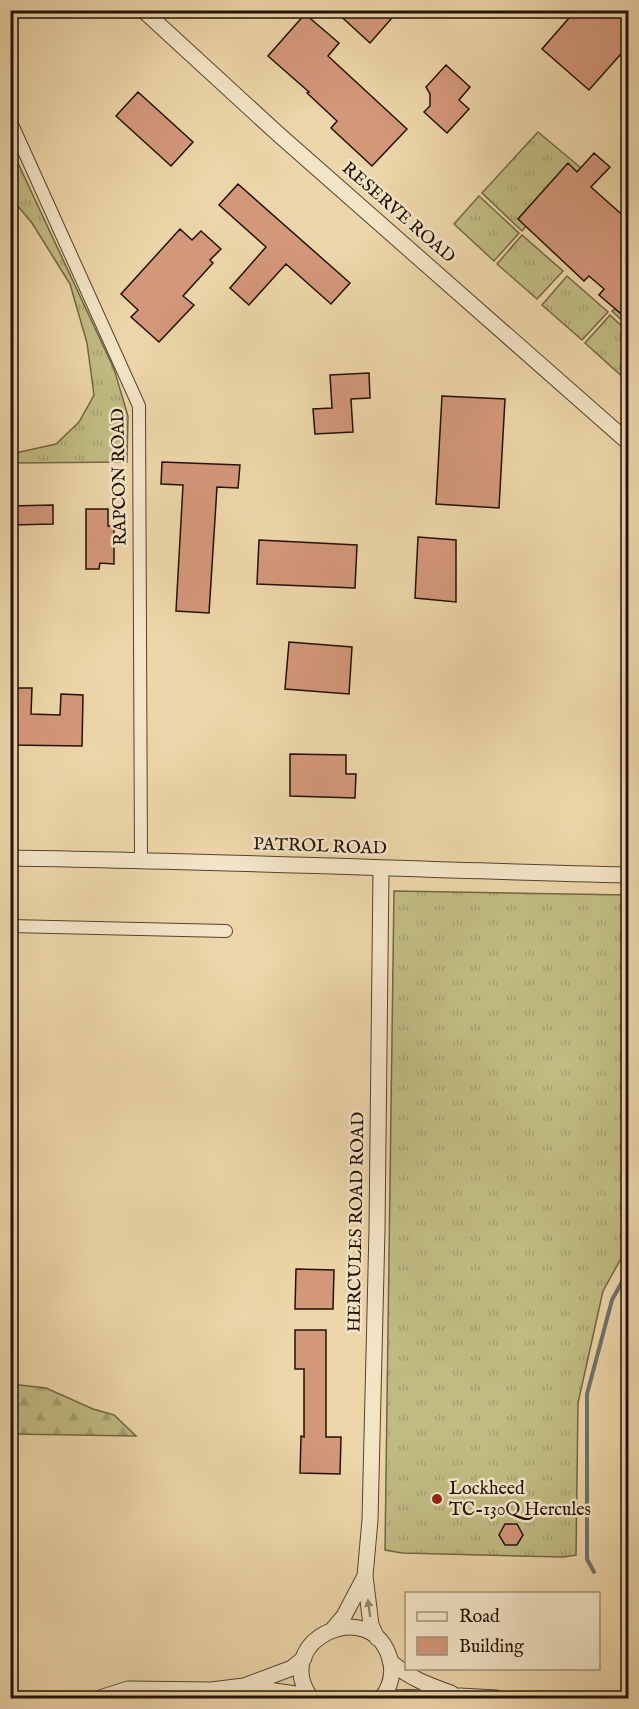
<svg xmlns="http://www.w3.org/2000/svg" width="639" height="1709" viewBox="0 0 639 1709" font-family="'IM FELL English',serif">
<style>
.grass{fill:url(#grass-tufts);stroke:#726644;stroke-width:1.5}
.forest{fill:url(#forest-firs);stroke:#726644;stroke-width:1.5}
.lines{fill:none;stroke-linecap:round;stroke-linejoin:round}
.stream{stroke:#6d746e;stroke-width:4}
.building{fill:#d3977a;stroke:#231107;stroke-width:1.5}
.minor-casing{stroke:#55422f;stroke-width:14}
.tertiary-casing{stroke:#55422f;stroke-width:17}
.minor{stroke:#f3e4c6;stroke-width:12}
.tertiary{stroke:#f3e4c6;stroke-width:15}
.oneway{fill:#958570}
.poi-dot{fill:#8f2418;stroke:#f3e4c6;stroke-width:2}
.labels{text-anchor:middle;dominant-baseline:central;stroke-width:5;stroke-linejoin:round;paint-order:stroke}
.street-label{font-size:18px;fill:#231107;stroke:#f3e4c6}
.poi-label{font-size:18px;fill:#231107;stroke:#f3e4c6;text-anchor:start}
</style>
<defs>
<pattern id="grass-tufts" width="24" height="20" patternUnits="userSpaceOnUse" patternTransform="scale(1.5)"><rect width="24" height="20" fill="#c0bb82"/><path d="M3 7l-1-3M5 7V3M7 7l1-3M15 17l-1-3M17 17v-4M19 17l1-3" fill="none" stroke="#a5a06f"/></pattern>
<pattern id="forest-firs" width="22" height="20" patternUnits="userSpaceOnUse" patternTransform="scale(1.5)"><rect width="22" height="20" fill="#c0bb82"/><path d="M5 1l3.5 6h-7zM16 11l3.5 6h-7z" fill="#a5a06f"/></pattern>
</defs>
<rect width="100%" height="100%" fill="#ecd5a8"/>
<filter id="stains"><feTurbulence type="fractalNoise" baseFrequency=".00333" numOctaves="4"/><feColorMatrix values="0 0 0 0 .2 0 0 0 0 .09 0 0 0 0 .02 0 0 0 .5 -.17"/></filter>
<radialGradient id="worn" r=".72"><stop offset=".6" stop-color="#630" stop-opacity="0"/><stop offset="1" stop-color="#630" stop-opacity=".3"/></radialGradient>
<path class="grass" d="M538 132 581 168 577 172 568 164 518 219 526 226 522 231 482 193Z
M10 146 114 369 128 416 127 462 11 463V451L20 452 56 444 79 422 94 395 87 343 70 284 32 223 11 198Z
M479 196 519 233 494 261 454 224Z
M522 235 563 271 537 299 497 264Z
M567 276 608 312 582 340 542 305Z
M628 304V326L612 311 615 309 620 313Z
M610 315 628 332V376L626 380 585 343Z
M394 891 628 895V1246L603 1291 578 1403 576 1555 563 1557 402 1553 385 1550Z"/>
<path class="forest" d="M11 1384 46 1388 93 1409 114 1415 136 1436 11 1434Z"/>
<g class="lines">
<path class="stream" d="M594 1572 587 1559V1394L612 1300 628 1271"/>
</g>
<path class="building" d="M334 10H399L370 43Z
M576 10H617L628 21V46L589 90 542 49Z
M305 14 339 43 328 56 407 129 372 166 331 128 337 121 307 93 309 92 268 56Z
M446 65 470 87 459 100 469 109 447 133 424 112 430 106V94L426 87Z
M138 92 193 142 171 166 116 116Z
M594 153 610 167 591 187 628 220V304L620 313 599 295 604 289 589 276 584 281 518 219 568 163 577 172Z
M238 184 350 283 331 304 286 264 249 305 230 288 266 247 219 205Z
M180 229 192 240 201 231 221 249 210 260 213 263 183 296 194 305 159 342 131 317 138 310 121 294Z
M369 373 370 398 351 399 353 432 315 434 313 409 332 408 330 375Z
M442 396 505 399 499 508 436 504Z
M162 462 240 465 238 488 217 487 209 613 176 611 183 485 161 484Z
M53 505V524L10 525V506Z
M86 509H108V526H114V564L100 563 99 569H86Z
M418 537 456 540V602L415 598Z
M259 540 357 545 355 588 257 584Z
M289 642 352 647 349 694 285 689Z
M10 688H32L31 714 60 715 61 694 83 695 82 746 10 745Z
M290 754 346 755V774H356L355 798 290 796Z
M296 1269 334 1270 333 1309H295Z
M295 1330H326V1437H341L340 1474 300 1473 301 1436 304 1437V1369H295Z
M505 1524H517L523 1535 517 1545H505L499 1535Z"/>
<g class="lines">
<g class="minor-casing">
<path id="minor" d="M10 120 139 406 141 860
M10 926 226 931"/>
</g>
<g class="tertiary-casing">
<path id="tertiary" d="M143 10 277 133 628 442
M10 858C217 861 422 870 628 875
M333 1629 344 1616 365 1576
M377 1638 371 1625 365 1576 370 1520 377 1229 381 869
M390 1661C409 1678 428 1685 451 1693
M247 1687 296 1694 307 1698
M100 1698 128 1689 211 1690 244 1686 292 1668 304 1658
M311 1698C269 1641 371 1593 390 1659 394 1673 390 1687 382 1698
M392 1698 460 1696 496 1698"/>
</g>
<use href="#minor" class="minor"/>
<use href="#tertiary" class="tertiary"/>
</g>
<defs><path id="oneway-solid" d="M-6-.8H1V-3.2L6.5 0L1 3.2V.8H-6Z" transform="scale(1.5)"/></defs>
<use class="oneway" href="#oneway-solid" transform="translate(369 1608) rotate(-98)"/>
<circle class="poi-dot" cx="437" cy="1499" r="6"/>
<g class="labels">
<g class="street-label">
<text transform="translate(398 213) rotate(41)">RESERVE ROAD</text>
<text transform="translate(120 477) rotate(-91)">RAPCON ROAD</text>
<text transform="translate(320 847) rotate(2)">PATROL ROAD</text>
<text transform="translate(357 1222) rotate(-89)">HERCULES ROAD ROAD</text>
</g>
<g class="poi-label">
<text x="449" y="1489">Lockheed<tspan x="449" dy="21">TC-130Q Hercules</tspan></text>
</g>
</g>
<rect width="639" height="1709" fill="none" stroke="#ecd5a8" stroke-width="36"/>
<rect x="12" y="12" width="615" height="1685" fill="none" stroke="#231107" stroke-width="3"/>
<rect x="18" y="18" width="603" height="1673" fill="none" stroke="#231107" stroke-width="1.5"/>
<rect x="405" y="1592" width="195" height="78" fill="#f3e4c6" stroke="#a0907a" stroke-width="1.5"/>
<rect x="417" y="1612" width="30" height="9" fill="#f3e4c6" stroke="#a0907a" stroke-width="1.5"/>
<text x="459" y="1622" font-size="18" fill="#231107">Road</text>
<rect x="417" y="1637" width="30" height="18" fill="#d3977a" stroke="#a0907a" stroke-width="1.5"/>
<text x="459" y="1652" font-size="18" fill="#231107">Building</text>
<rect width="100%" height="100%" filter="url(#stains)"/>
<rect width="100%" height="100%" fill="url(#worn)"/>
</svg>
